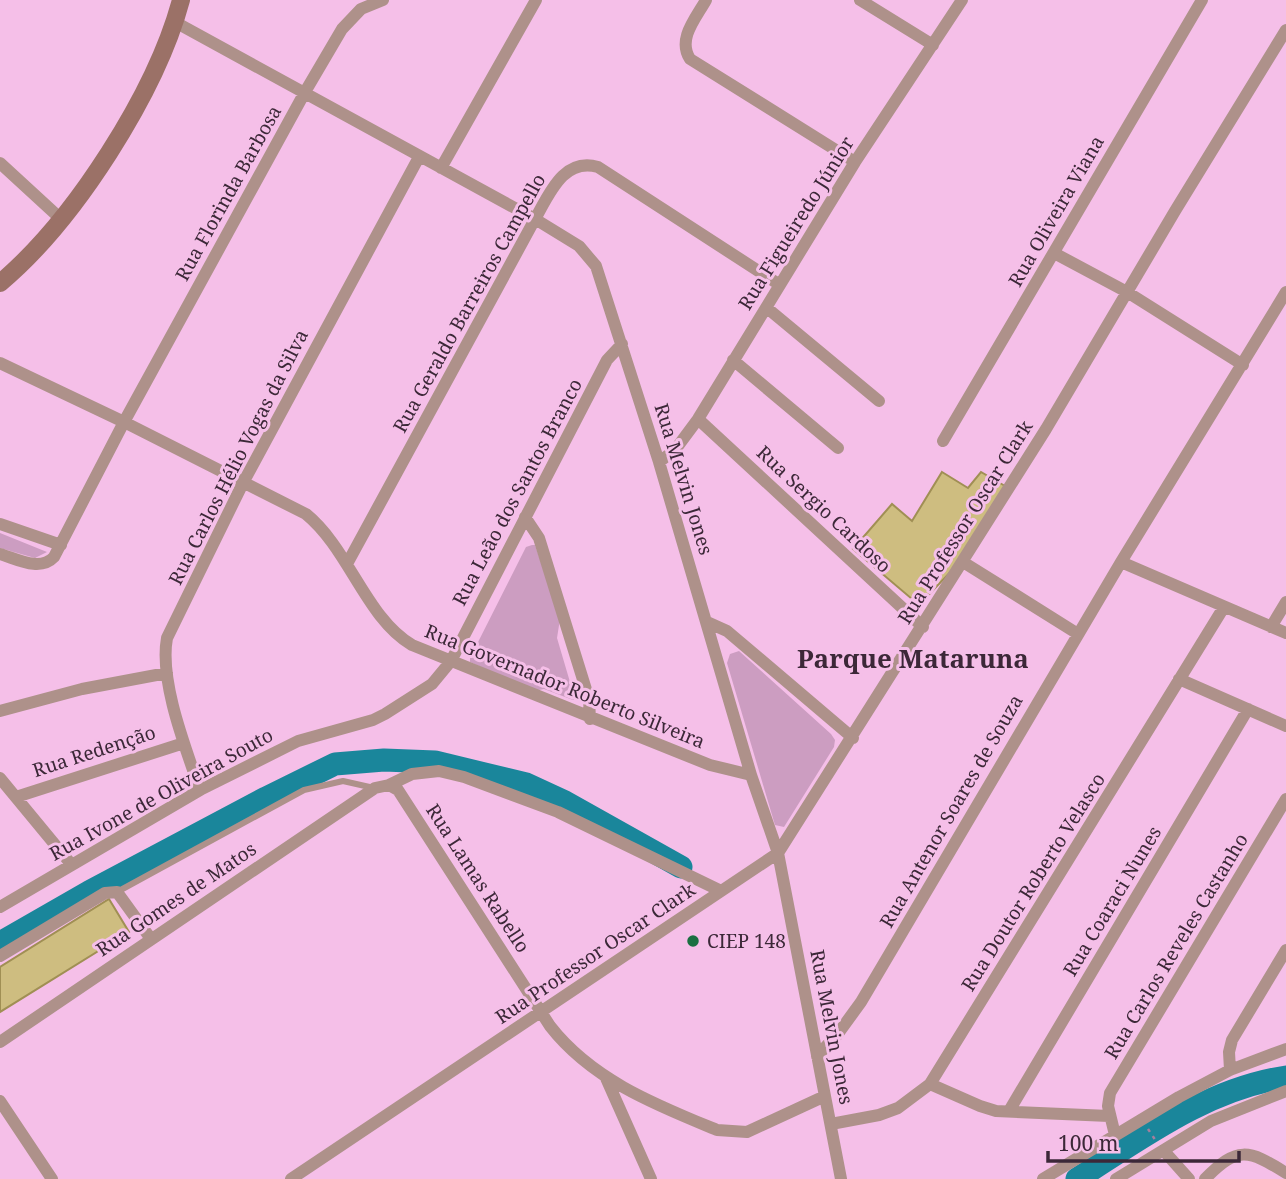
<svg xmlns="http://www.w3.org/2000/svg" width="1286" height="1179" viewBox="0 0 1286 1179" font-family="'Noto Serif',serif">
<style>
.green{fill:#cc9dc1}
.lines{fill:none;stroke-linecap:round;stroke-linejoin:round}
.river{stroke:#1a869b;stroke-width:23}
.building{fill:#cebd80;stroke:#a08f54;stroke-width:2}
.path{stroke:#a57e9c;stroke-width:2.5;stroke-dasharray:3.5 5;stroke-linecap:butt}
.service{stroke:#ae918a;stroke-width:6}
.minor{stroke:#ae918a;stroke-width:12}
.secondary{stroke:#9b7167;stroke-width:18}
.poi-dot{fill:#1a6f41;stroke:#f5bfe8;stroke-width:2.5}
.labels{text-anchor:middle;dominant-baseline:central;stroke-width:6;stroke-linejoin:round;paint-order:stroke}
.street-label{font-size:19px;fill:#3c2838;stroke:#f5bfe8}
.poi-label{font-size:19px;fill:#3c2838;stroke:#f5bfe8;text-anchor:start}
.district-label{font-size:26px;font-weight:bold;fill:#3c2838;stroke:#f5bfe8}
</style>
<rect width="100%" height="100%" fill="#f5bfe8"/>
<path class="green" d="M0 533 47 552 35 558 0 548Z
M532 545H535L560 619 557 638 575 699 573 700 544 689 534 691 470 662V658L526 547Z
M739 651 831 734 835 740 834 747 784 827 775 825 727 663 730 654Z"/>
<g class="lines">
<path class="river" d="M0 943 89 892 266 798 335 764 384 760 435 762 526 784 565 802 681 867
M1077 1179C1143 1137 1207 1089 1286 1077"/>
</g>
<path class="building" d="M942 472 968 488 981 472 1005 486 961 561 919 605 853 549 892 504 912 521Z
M109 899 129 932 0 1012V967Z"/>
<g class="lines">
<path class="path" d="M1148 1129 1156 1141"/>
<path class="service" d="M117 892 304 790 343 781 374 788"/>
<path class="minor" d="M706 0C696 18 677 39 690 59L855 162
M860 0 933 45
M175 22 535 219 579 246 596 266 659 462 751 775 778 853 841 1179
M0 163 62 220
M441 168 536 0
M1054 253 1127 292 1243 365
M767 308 879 401
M733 360 838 448
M0 363 124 422 306 514C349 549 366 618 412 645L710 765 751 775
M698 419 923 627
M943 441 1202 0
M659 462 675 450 698 419 855 162 962 0
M525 517 539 538 589 699 590 719
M0 524 61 545
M0 554C17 559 40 572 54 557L124 422 305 92 342 29 361 9 383 0
M963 562 1078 634
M1121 562 1286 633
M347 564 535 219C549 195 563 157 598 167L780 285
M707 622 727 631 853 738
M1271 627 1286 602
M1179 679 1286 726
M0 711 82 689 167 673
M0 778 71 864
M389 785 412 774 439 771 464 777 558 812 721 891
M200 790C186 749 159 681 167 638L243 483 419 157
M16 797 184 743
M0 907 200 790 298 741 373 720 385 714 432 684 451 661 607 360 622 344
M0 956 105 893 117 892 151 939
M0 1042 375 788 389 785 398 790 550 1026C592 1080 656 1105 717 1130L747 1132 825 1096
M817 1056 837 1035 861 1002 1121 562 1286 292
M1230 1070 1229 1052 1232 1040 1286 950
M606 1078 651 1179
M930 1084 980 1106 996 1111 1109 1116
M0 1101 52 1179
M1009 1111 1248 709
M831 1124 879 1115 898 1108 930 1084 1224 607
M1115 1135 1108 1106 1110 1093 1286 799
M1164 1151 1189 1179
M291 1179 778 853 1046 429 1175 211 1286 30
M1043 1179 1179 1097 1230 1070 1286 1049
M1116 1179 1211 1121 1286 1091
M1205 1179C1237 1146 1248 1149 1286 1173"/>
<path class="secondary" d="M0 283C74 221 156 93 181 0"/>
</g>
<circle class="poi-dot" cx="693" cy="941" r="7"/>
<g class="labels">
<g class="street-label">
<text transform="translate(228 193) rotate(-61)">Rua Florinda Barbosa</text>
<text transform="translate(1056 211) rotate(-60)">Rua Oliveira Viana</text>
<text transform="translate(796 223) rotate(-58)">Rua Figueiredo Júnior</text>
<text transform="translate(469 303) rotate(-61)">Rua Geraldo Barreiros Campello</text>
<text transform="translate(238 457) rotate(-63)">Rua Carlos Hélio Vogas da Silva</text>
<text transform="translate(684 479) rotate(73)">Rua Melvin Jones</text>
<text transform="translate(517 492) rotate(-62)">Rua Leão dos Santos Branco</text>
<text transform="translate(824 509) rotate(43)">Rua Sergio Cardoso</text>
<text transform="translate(965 522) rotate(-58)">Rua Professor Oscar Clark</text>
<text transform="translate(565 686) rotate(22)">Rua Governador Roberto Silveira</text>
<text transform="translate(94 751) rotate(-18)">Rua Redenção</text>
<text transform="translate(161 794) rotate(-29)">Rua Ivone de Oliveira Souto</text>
<text transform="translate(951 811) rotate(-60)">Rua Antenor Soares de Souza</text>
<text transform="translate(478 878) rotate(57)">Rua Lamas Rabello</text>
<text transform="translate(1033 882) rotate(-58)">Rua Doutor Roberto Velasco</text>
<text transform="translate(176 899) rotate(-34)">Rua Gomes de Matos</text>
<text transform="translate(1112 901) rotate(-59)">Rua Coaraci Nunes</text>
<text transform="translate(1176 946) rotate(-59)">Rua Carlos Reveles Castanho</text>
<text transform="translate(595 953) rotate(-34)">Rua Professor Oscar Clark</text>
<text transform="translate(832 1027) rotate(79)">Rua Melvin Jones</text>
</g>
<g class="poi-label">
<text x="707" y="941">CIEP 148</text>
</g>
<g class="district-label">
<text x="913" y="658">Parque Mataruna</text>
</g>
</g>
<path d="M1048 1151v10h191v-10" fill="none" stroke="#3c2838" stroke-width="3.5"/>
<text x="1058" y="1151" font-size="21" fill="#3c2838" stroke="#f5bfe8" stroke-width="5" paint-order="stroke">100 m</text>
</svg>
